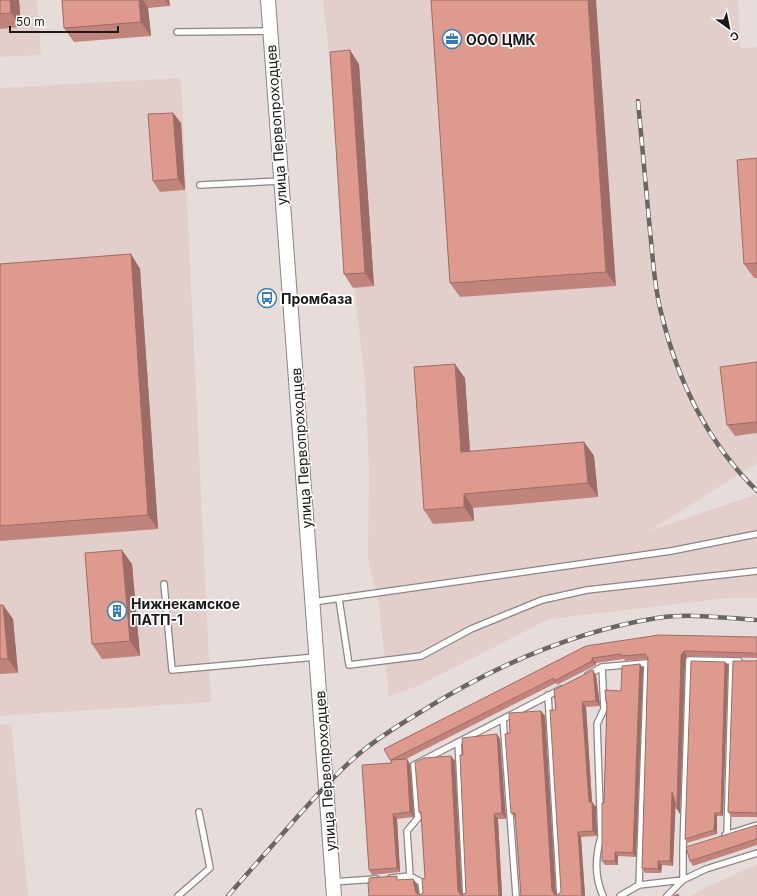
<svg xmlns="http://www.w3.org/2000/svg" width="757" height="896" viewBox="0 0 757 896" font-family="Inter,sans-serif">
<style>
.built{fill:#e2cfcc}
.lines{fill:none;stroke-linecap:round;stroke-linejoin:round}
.service-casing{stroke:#8d8483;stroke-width:8}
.tertiary-casing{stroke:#8d8483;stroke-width:16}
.service{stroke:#fff;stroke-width:5.5}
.tertiary{stroke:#fff;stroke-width:14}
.rail-casing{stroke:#6b6564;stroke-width:4.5}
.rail{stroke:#fff;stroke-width:3;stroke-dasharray:9;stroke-linecap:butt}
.wall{fill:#c0847c}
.shaded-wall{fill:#9c6c65}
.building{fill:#df9a90;stroke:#9c6c65}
.labels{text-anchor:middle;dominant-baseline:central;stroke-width:3.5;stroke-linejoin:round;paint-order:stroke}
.poi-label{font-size:14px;font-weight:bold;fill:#1c1918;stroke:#fff;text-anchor:start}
.street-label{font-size:14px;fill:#1c1918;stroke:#fff}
</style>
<rect width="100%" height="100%" fill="#e6dcda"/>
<path class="built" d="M0 0H37L41 55 0 57Z
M323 0H738L740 48 757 47V463L649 531 757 494V598H728L549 619 418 686 389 696 379 606 368 557 369 469 365 383Z
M181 78 211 702 0 716V88Z
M11 724 28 896H0V725Z
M757 864V896H691L703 889Z"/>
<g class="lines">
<g class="service-casing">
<path id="service" d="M177 32 269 31
M200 185 280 181
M164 584 172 670 316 657
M339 599 349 665 421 656 471 629 542 600 587 590 757 571
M313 602 671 551 757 534
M602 667 604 709 597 724 601 837C595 857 594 876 603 896
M588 675 602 667 647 663 639 885
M548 695 560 896
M503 719 516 896
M458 742 466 896
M727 834 732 661
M725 835 757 825
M683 849 689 660 739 661
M391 878 410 876
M333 882 376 879
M178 896 210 868 199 812
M423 896 421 882 410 876 407 831 418 818 414 765 561 689
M620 896 639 885 683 880 706 869 757 853
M667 896 683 880V849L684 848"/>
</g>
<g class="tertiary-casing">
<path id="tertiary" d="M268 0 334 896"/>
</g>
<use href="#service" class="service"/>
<use href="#tertiary" class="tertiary"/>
<g class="rail-casing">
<path id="rail" d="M638 101C642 144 646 188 650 231 653 258 654 286 661 312 677 380 707 442 757 491
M228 896C251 869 275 843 298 816 318 794 337 772 360 753 378 738 399 725 419 713 492 667 571 632 657 618 689 613 724 618 757 620"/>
</g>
<use href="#rail" class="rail"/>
</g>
<path class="wall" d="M0 0H19L21 27 0 29Z
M62 0H169L170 6 148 8 151 36 74 42 64 28Z
M431 0 616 286 460 297 450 283Z
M359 64 374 286 353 288 344 274Z
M173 113 181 123 185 190 160 192 153 181Z
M757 158V278H754L744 264Z
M131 254 140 269 158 529 0 541V264Z
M757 363V433L735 436 727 425Z
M465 378 470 452 584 442 594 456 598 497 473 508 474 521 433 524 424 510Z
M132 564 140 656 102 659 92 644Z
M0 605H3L13 619 18 673 0 674Z
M757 637V658L687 656 685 660 680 814 677 809 675 804 673 866 662 865 661 873H645L642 868 648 659 625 661 624 659 596 663V665L557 685 556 683 406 759H407L410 764 414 817 397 819 400 872 372 875 369 870 392 763 384 749 586 646Z
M757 660V817H732L728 812 755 661Z
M725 662 728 665 723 816H717V834L687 843 685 839Z
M643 668 636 857 618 856V865H605L602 861 607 704 606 702 621 691Z
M596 675 600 706 586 707 592 802 596 807 597 836 581 837 585 896H521L516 818H515L511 813 510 733 541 711 545 716 556 895 559 894 561 891 556 710Z
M497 734 500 739 506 819H498L502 896H369L400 880 413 879 417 884 419 895H420L423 893 425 878 421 816 419 812 455 761 462 894 466 893 463 755Z
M757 825V845L693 866 690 861Z"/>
<path class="shaded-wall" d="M10 0H19L21 27 11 13Z
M139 0H143L148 8 151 36 141 22Z
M165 0H169L170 6Z
M588 0H596L616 286 606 272Z
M350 50 359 64 374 286 365 273Z
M173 113 181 123 185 190 178 179Z
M131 254 140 269 158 529 148 515Z
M455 364 465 378 471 467 461 452Z
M584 442 594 456 598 497 588 483Z
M464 494 473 508 474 521 464 507Z
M122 550 132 564 140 656 130 641Z
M3 605 13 619 18 673 8 659Z
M684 651 687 656 685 660 680 814 677 809 681 655Z
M592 658 596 663V665L592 661Z
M725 662 728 665 723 816 721 813Z
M640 664 643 668 636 857 633 853Z
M593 670 596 675 600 706 596 701Z
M582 702 586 707 592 802 596 807 597 836 593 831 589 802Z
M541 711 545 716 556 896 552 891Z
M497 734 500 739 506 819 502 813Z
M451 756 455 761 462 896 458 891Z
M407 759 410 764 414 817 410 812Z
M672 792 676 797 673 866 670 861Z
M715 813 717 816V834L714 830Z
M393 814 397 819 400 872 397 868Z
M494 814 498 819 502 896H499Z
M578 832 581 837 585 896H582Z
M615 852 618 856V865L615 861Z
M658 861 662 865 661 873 658 869Z
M413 879 417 884 419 896 416 893Z"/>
<path class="building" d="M0 0H10L11 13 0 14Z
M62 0H139L141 22 64 28Z
M431 0H588L606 272 450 283Z
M350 50 365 273 344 274 330 52Z
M173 113 178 179 153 181 148 114Z
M757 158V263L744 264 737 160Z
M131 254 148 515 0 526V264Z
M757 362V422L727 425 720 367Z
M455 364 461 452 584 442 588 483 464 494V507L424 510 414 367Z
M122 550 130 641 92 644 85 553Z
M0 605H3L8 659H0Z
M659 635 757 637V655L754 653 684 651 681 655 677 809 672 792 670 861H658V869L642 868 648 658 645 654 621 656V654L592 658V661L554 681V678L391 760 407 759 410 812 393 814 397 868 369 870 362 765 392 763 384 749 586 646Z
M757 660V813L728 812 733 661H755Z
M691 661 725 662 721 813H715L714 830 685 839Z
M640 664 633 853 615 852V861H602V803H604L607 702H606L605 690 621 691 622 666Z
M593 670 596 701 582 702 589 802H592L593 831 578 832 582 896H521L515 813H511L505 734 510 733 509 713 541 711 552 891 555 895 559 894 561 891 550 710H556L554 690Z
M497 734 502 813 494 814 499 896H369L368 883H369V878L397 876V880L413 879 416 893 420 895 423 893 422 879 425 878 421 812H419L415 762 424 758 451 756 458 891 461 895 466 893 460 755H463L462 738Z
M757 825V839L690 861 686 847Z
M678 894 679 896H674Z"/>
<defs>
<g id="office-ring" transform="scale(1)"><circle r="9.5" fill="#fff" stroke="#387eb3" stroke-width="1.5"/><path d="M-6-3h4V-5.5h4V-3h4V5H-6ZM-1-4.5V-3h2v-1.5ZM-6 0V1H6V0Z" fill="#387eb3"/></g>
<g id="bus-ring" transform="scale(1)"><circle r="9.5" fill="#fff" stroke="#387eb3" stroke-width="1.5"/><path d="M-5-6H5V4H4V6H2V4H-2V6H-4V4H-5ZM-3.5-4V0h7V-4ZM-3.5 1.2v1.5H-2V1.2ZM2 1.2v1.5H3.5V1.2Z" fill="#387eb3"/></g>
<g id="building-ring" transform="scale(1)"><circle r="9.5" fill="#fff" stroke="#387eb3" stroke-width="1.5"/><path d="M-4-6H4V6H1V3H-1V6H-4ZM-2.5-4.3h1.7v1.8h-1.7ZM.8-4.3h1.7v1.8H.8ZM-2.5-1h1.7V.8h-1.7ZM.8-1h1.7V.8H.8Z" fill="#387eb3"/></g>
</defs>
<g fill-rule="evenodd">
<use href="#office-ring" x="452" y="39"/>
<use href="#bus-ring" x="267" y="298"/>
<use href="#building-ring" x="117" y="611"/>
</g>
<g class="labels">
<g class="poi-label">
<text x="466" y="39">ООО ЦМК</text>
<text x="281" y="298">Промбаза</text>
<text x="131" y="603">Нижнекамское<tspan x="131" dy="16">ПАТП-1</tspan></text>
</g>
<g class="street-label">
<text transform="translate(276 125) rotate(-94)">улица Первопроходцев</text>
<text transform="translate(301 448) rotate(-94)">улица Первопроходцев</text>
<text transform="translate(325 771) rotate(-94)">улица Первопроходцев</text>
</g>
</g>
<g transform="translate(729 28) rotate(147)" stroke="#ffffff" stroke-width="3" paint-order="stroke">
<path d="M0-3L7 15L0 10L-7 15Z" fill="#1c1918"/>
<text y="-6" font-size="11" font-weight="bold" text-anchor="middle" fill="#1c1918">С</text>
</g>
<path d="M10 26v6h108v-6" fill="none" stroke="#1c1918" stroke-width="2"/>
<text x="16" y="26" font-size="12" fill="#1c1918" stroke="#ffffff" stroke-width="3" paint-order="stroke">50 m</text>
</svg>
